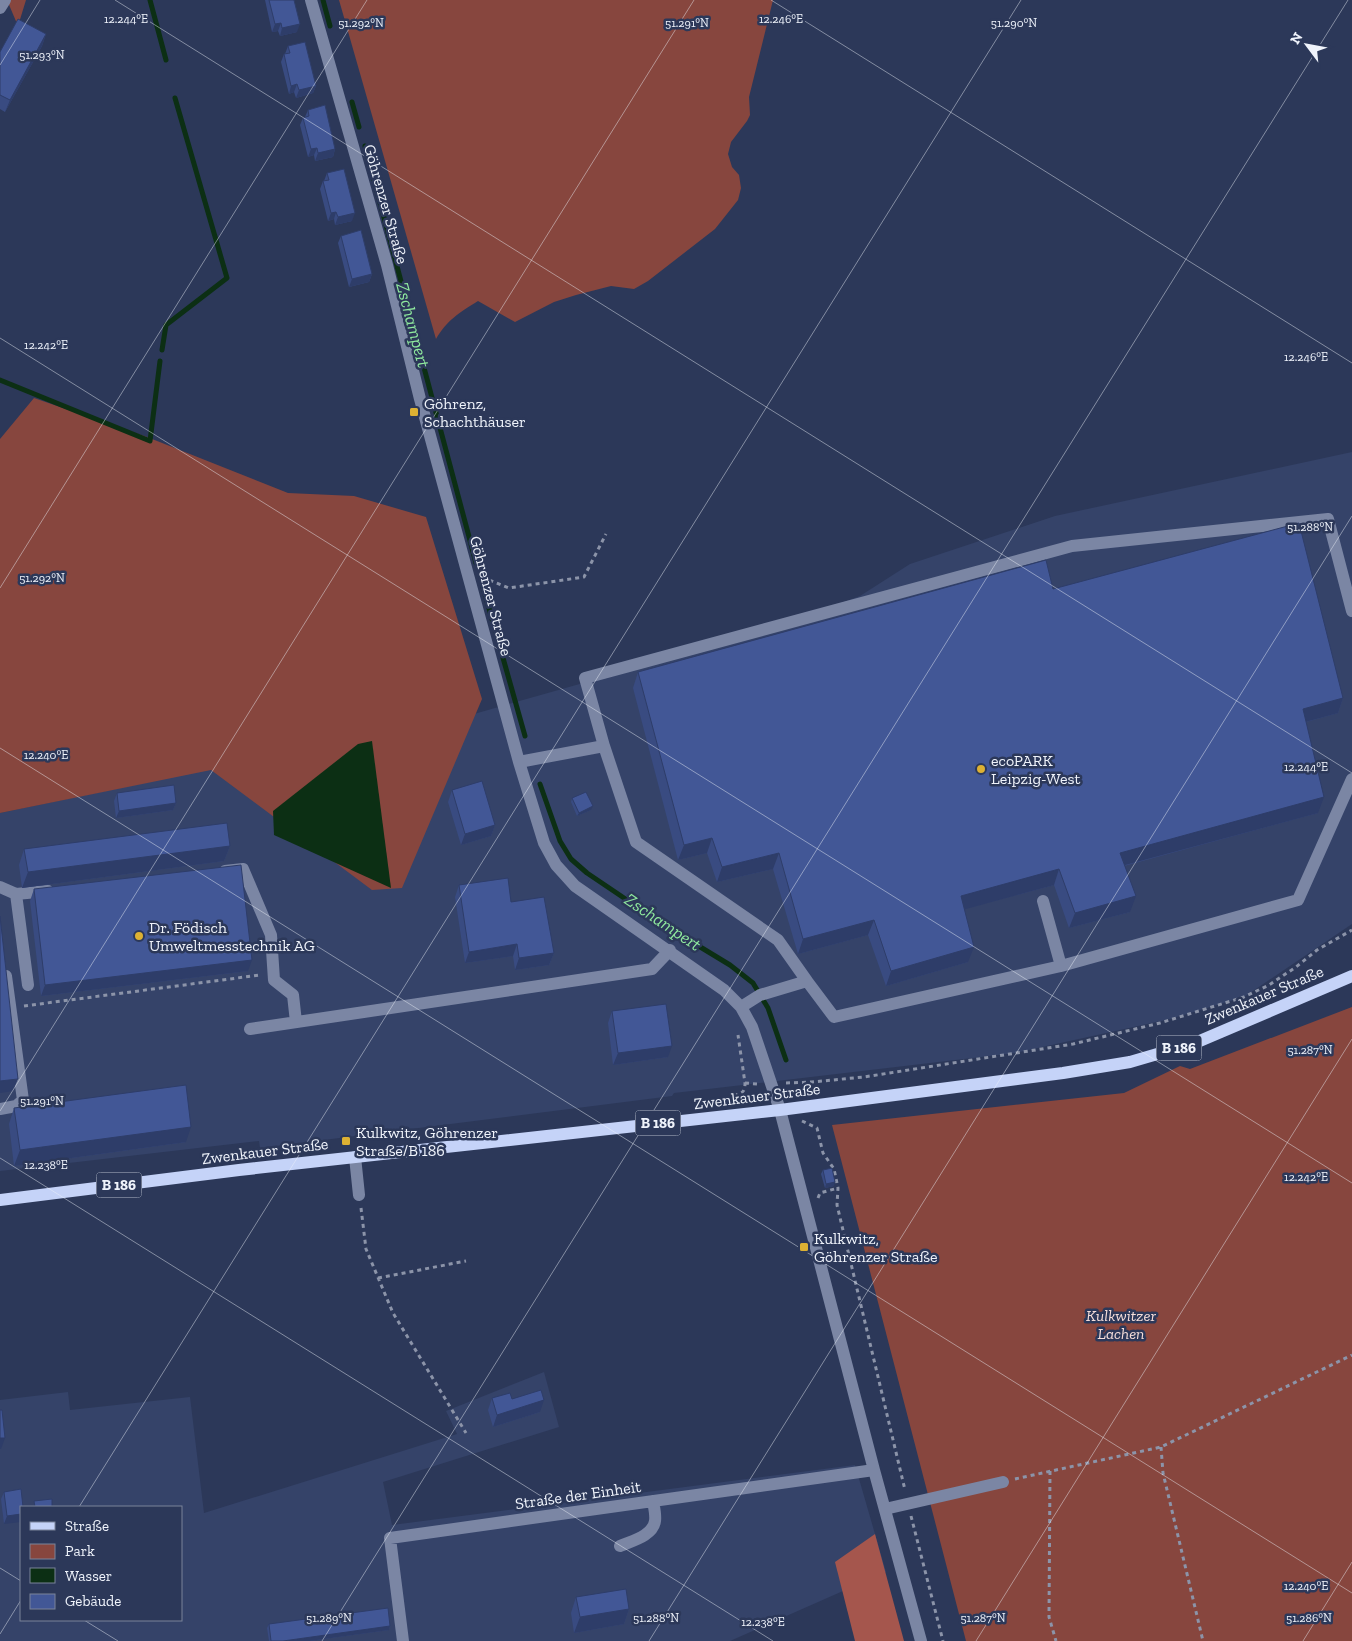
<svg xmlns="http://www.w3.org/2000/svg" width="1352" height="1641" viewBox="0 0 1352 1641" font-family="'Zilla Slab',serif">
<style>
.built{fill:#354369;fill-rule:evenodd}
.green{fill:#87463e}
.forest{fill:#a5564d}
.water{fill:#0c2f14}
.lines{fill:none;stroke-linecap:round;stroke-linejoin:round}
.stream{stroke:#0c2f14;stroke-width:5}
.path{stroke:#8c94a9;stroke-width:3;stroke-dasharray:4 4;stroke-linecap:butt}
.minor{stroke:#7b86a4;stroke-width:12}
.major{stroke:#c5d3f8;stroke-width:12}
.wall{fill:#394b81}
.shaded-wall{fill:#2e3d69}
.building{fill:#425796;stroke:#2e3d69}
.ticks{fill:none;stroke:#eff3fb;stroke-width:1;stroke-opacity:0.45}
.poi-dot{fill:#ddb133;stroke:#2c3859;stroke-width:2}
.labels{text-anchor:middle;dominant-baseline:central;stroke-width:5;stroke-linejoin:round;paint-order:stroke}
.shield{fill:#2c3859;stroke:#b4bbca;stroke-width:1}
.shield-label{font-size:15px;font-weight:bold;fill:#eff3fb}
.street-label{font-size:16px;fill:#eff3fb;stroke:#2c3859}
.poi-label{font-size:16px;fill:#eff3fb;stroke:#2c3859;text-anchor:start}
.park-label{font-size:16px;font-style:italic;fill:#f6deda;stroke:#2c3859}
.water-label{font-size:18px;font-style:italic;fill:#8fe99e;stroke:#2c3859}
.ticks-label{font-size:12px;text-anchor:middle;fill:#eff3fb;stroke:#2c3859;stroke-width:5;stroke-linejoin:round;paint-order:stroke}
</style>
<rect width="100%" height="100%" fill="#2c3859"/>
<path class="built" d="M1352 452V924L1244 997 1170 1019 1015 1053 674 1093 672 1096 260 1148 259 1141 0 1171V813L474 714 760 633 860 596 910 564 1055 516Z
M544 1372 559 1427 383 1482 392 1525 855 1465 886 1572 730 1641H0V1400L68 1392 70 1410 190 1397 204 1513 457 1434 446 1411ZM21 1507H181V1620H21Z"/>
<path class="green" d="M7 0H26L18 26Z
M339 0H773L749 97 750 115 747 121 731 142 728 154 732 167 739 175 741 188 738 200 715 229 648 281 634 289 611 286 576 295 554 302 515 322 478 301C459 313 447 320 436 339Z
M34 398 147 437 288 493 354 496 426 517 482 699 402 888 372 890 211 770 0 813V439Z
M1352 1007V1641H966L832 1125 1124 1093 1180 1066 1190 1069Z"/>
<path class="forest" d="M875 1534 904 1641H855L835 1562Z"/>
<path class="water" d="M372 741 391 888 274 835 273 811 358 744Z"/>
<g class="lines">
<path class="stream" d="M150 0 166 60
M323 0 330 26
M352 102 359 127
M365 146 476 563
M162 350 166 325 227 278 175 98
M0 380 150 441 160 361
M483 587 525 736
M540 784 560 841 571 859 587 873 664 925 730 965 753 983 768 1008 786 1060"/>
<path class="path" d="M482 577 509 588 584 577 606 534
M24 1006 260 975
M745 1083 757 1084
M786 1083 812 1082 864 1077 1073 1044 1160 1023 1244 997 1269 985 1296 967 1317 950 1352 930
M730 1102 732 1096C742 1093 745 1093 745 1083L738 1035
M802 1121 817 1128 823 1153 834 1169 838 1188 837 1205 905 1490
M818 1198 820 1193 838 1188
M361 1208 366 1249 393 1313 466 1433
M378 1278 466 1261
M1161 1447 1163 1473 1203 1641
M1050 1471 1049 1617 1056 1641
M1015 1479 1161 1447 1352 1355
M911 1516 943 1641"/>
<path class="minor" d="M311 0 387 265 420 399 519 762 544 843 556 865 575 886 724 990 741 1007 752 1027 780 1110 874 1470 921 1641
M0 8 5 0
M604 746 636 842 778 940 807 981
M519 762 604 746 585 678 1072 546 1328 519 1352 611
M225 871 243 869 271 935 274 980 293 995 296 1022
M0 887 16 894 48 891
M16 894 28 985
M1061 966 1298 900 1352 779
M741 1007 760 995 807 981 834 1017 1061 966 1043 901
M250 1029 652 969 670 950
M0 1109 16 1106 23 1100 6 976
M355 1157 359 1195
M885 1509 1003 1482
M620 1546C631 1541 653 1536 655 1521 656 1515 654 1507 653 1501
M403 1641 390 1538 874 1470"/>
<path class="major" d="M0 1200 239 1170 780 1110 1063 1073 1130 1062 1195 1043 1352 976"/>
</g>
<path class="wall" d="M265 0H294L297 32 280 36 278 31 272 32Z
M46 34 42 46 5 112 0 109V52Z
M288 46 316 86 313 93 296 98 294 92 289 94 281 62 284 54H285Z
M308 110 335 149 333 157 315 161 314 155 308 157 300 125 303 118 305 117Z
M327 173 352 221 335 225 334 219 328 221 320 189 323 181H324Z
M341 236 372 274 369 282 349 287 338 243Z
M1053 589 1343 698 1338 713 1306 722 1318 813 1124 866 1130 912 1069 928 1054 885 964 909 968 962 886 986 868 935 798 954 773 869 717 882 707 853 678 860 633 688 638 672Z
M452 790 495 825 491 836 461 845 448 802Z
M117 793 176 803 173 810 116 818 114 801Z
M572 798 591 810 577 816 571 802Z
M230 846 224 861 22 888 19 865 24 849Z
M459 885 511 902 554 953 549 965 515 970 513 956 465 963 455 897Z
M34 889 248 971 41 996 30 901Z
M612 1011 668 1057 613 1065 608 1023Z
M14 1108 186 1142 14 1166 9 1124Z
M823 1170 834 1186 825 1188 821 1174Z
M492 1398 512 1399 540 1412 493 1427 488 1410Z
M21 1489 4 1524 1 1499 4 1492Z
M576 1597 629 1609 624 1624 574 1633 571 1613Z
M269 1624 390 1626 389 1630 309 1641H269L267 1628Z"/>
<path class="shaded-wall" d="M281 23 278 31 272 32 275 24Z
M300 24 297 32 280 36 282 28Z
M46 34 42 46 5 112 10 100Z
M297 84 294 92 289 94 291 86Z
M316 86 313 93 296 98 299 90Z
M317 148 314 155 308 157 311 149Z
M335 149 333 157 315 161 318 153Z
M336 212 334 219 328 221 331 213Z
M355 213 352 221 335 225 338 217Z
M372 274 369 282 349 287 352 279Z
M1343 698 1338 713 1298 724 1303 709Z
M1324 797 1318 813 1114 868 1120 853Z
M176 803 173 810 116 818 119 811Z
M593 806 591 810 577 816 579 813Z
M495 825 491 836 461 845 465 834Z
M712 838 707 853 678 860 684 845Z
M230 846 224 861 22 888 28 872Z
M779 853 773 869 717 882 722 867Z
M1059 869 1054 885 955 912 961 896Z
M1136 896 1130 912 1069 928 1075 913Z
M874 920 868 935 798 954 803 939Z
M517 944 513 956 465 963 469 952Z
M974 947 968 962 886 986 891 971Z
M554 953 549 965 515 970 519 958Z
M252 960 248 971 41 996 45 985Z
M672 1046 668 1057 613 1065 618 1053Z
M18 1079 13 1091 0 1093V1081Z
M191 1127 186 1142 14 1166 20 1150Z
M835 1182 834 1186 825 1188 826 1184Z
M544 1400 540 1412 493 1427 497 1415Z
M0 1438H5L1 1449H0Z
M21 1514V1522L4 1524 7 1516Z
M629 1609 624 1624 574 1633 580 1617Z
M390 1626 389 1630 309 1641H283Z"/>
<path class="building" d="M269 0H294L300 24 282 28 281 23 275 24Z
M18 19 46 34 10 100 0 95V52Z
M305 42 316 86 299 90 297 84 291 86 284 54 290 53 288 46Z
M325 105 335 149 318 153 317 148 311 149 303 118 309 116 308 110Z
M344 169 355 213 338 217 336 212 331 213 323 181 329 180 327 173Z
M361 230 372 274 352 279 341 236Z
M1299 523 1343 698 1303 709 1324 797 1120 853 1136 896 1075 913 1059 869 961 896 974 947 891 971 874 920 803 939 779 853 722 867 712 838 684 845 638 672 1046 560 1053 589Z
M482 781 495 825 465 834 452 790Z
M174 785 176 803 119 811 117 793Z
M586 792 593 806 579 813 572 798Z
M227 823 230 846 28 872 24 849Z
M241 865 252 960 45 985 34 889Z
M508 878 511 902 544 897 554 953 519 958 517 944 469 952 459 885Z
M0 916 18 1079 0 1081Z
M666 1004 672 1046 618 1053 612 1011Z
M186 1085 191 1127 20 1150 14 1108Z
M832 1168 835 1182 826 1184 823 1170Z
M541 1390 544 1400 497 1415 492 1398 510 1393 512 1399Z
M0 1410H2L5 1438H0Z
M21 1489 23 1507H21V1514L7 1516 4 1492Z
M52 1499V1507H35L34 1501Z
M626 1589 629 1609 580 1617 576 1597Z
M388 1608 390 1626 283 1641H271L269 1624Z"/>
<path class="ticks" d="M115 0 1352 773M771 0 1352 363M0 65 40 0M0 338 1352 1183M0 588 367 0M0 748 1352 1593M0 1111 694 0M0 1158 773 1641M79 1507 1021 0M0 1568 21 1581M84 1620 118 1641M0 1634 21 1600M322 1641 1348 0M649 1641 1352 516M976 1641 1352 1039M1303 1641 1352 1562"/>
<g class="poi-dot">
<rect x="409" y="407" width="10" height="10" rx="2.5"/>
<circle cx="981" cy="769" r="5"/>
<circle cx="139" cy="936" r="5"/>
<rect x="341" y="1136" width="10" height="10" rx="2.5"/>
<rect x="799" y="1242" width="10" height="10" rx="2.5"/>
</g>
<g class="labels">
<g class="shield">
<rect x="1156.5" y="1035.5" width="45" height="25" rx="4"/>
<rect x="635.5" y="1110.5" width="45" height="25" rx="4"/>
<rect x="96.5" y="1172.5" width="45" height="25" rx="4"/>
</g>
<g class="shield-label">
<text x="1179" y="1048">B 186</text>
<text x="658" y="1123">B 186</text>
<text x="119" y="1185">B 186</text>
</g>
<g class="street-label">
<text transform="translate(386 204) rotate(74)">Göhrenzer Straße</text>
<text transform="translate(491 596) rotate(75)">Göhrenzer Straße</text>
<text transform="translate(1264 995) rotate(-23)">Zwenkauer Straße</text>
<text transform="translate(757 1096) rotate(-7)">Zwenkauer Straße</text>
<text transform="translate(265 1151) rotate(-7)">Zwenkauer Straße</text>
<text transform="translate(578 1495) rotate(-8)">Straße der Einheit</text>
</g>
<g class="poi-label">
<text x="424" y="403">Göhrenz,<tspan x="424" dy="18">Schachthäuser</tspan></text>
<text x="991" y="760">ecoPARK<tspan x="991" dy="18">Leipzig-West</tspan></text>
<text x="149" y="927">Dr. Födisch<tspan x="149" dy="18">Umweltmesstechnik AG</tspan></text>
<text x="356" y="1132">Kulkwitz, Göhrenzer<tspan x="356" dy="18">Straße/B 186</tspan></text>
<text x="814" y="1238">Kulkwitz,<tspan x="814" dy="18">Göhrenzer Straße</tspan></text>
</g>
<g class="park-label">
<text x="1121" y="1315">Kulkwitzer<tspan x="1121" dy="18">Lachen</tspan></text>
</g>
<g class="water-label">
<text transform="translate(413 325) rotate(75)">Zschampert</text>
<text transform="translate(663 922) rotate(34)">Zschampert</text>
</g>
</g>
<g class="ticks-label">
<text x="126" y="23">12.244°E</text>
<text x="781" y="23">12.246°E</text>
<text x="361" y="27">51.292°N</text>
<text x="687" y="27">51.291°N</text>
<text x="1014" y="27">51.290°N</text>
<text x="42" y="59">51.293°N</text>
<text x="46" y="349">12.242°E</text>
<text x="1306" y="361">12.246°E</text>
<text x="1310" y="531">51.288°N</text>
<text x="42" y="582">51.292°N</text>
<text x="46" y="759">12.240°E</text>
<text x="1306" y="771">12.244°E</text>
<text x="1310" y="1054">51.287°N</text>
<text x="42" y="1105">51.291°N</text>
<text x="46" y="1169">12.238°E</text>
<text x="1306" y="1181">12.242°E</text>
<text x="1306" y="1590">12.240°E</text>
<text x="329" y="1622">51.289°N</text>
<text x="656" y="1622">51.288°N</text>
<text x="983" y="1622">51.287°N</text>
<text x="1309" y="1622">51.286°N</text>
<text x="763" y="1626">12.238°E</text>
</g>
<rect x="20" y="1506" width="162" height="115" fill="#2c3859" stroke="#7a839a"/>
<rect x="30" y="1522" width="25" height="8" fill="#c5d3f8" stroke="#7a839a"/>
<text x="65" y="1531" font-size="15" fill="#eff3fb">Straße</text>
<rect x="30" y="1544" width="25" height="15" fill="#87463e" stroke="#7a839a"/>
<text x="65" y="1556" font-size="15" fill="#eff3fb">Park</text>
<rect x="30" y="1568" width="25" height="15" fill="#0c2f14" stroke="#7a839a"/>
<text x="65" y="1581" font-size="15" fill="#eff3fb">Wasser</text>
<rect x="30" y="1594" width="25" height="15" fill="#425796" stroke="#7a839a"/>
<text x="65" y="1606" font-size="15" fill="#eff3fb">Gebäude</text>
<g transform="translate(1307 45) rotate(302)" stroke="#2c3859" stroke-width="4" paint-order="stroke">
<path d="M0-4L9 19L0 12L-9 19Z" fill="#eff3fb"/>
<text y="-8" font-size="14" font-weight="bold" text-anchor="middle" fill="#eff3fb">N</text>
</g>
</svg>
